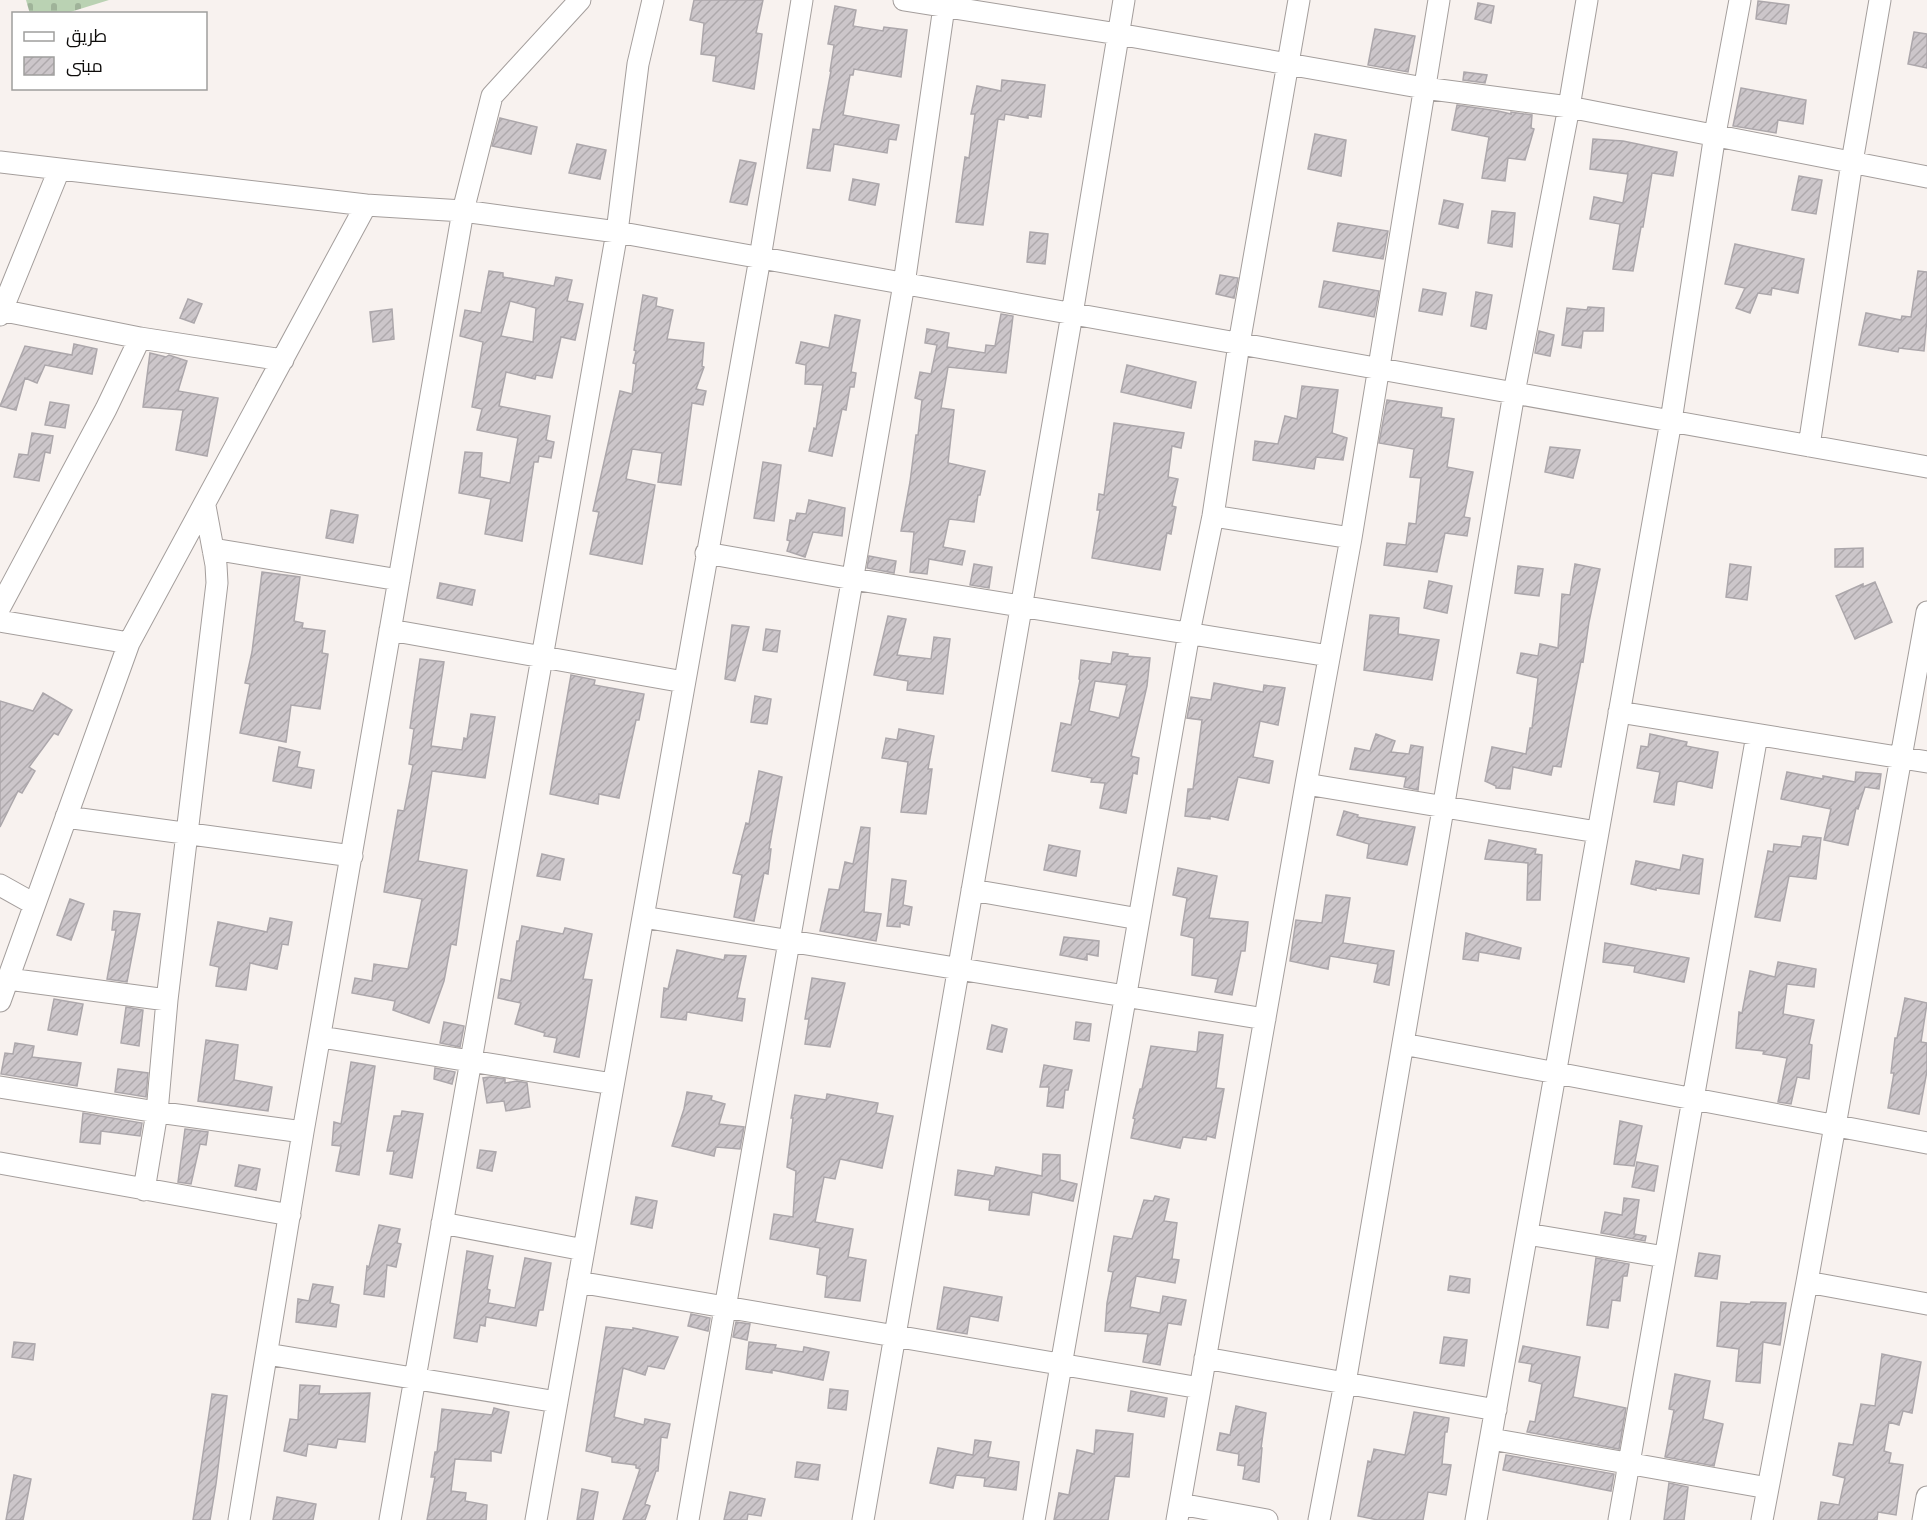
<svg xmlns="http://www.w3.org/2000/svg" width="1927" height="1520" viewBox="0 0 1927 1520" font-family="'DM Sans',Cairo,sans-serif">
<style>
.cemetery{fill:url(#cemetery-stones)}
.building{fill:url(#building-hatch);stroke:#aca7ab;stroke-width:1.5;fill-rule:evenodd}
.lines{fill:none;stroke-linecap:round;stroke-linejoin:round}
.minor-casing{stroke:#a49e9c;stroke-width:23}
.minor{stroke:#fff;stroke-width:21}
</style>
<defs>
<pattern id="cemetery-stones" width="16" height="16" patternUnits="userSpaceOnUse" patternTransform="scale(1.5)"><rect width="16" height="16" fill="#bad2b3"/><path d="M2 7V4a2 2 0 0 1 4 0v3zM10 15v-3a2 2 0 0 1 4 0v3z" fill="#9fb399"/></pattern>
<pattern id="building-hatch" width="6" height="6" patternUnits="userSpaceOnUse" patternTransform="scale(1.5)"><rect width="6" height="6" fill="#ccc6ca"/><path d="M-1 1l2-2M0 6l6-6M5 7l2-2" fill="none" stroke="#aea9ac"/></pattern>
</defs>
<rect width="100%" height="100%" fill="#f8f2ef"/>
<path class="cemetery" d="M26 0H109L67 13 30 14Z"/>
<path class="building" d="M694 0H763L756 33 762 34 754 89 713 81 716 56 701 54 704 23 690 20Z
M1758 1 1789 5 1786 24 1756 19Z
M1478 3 1494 6 1491 23 1475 19Z
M835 6 856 10 853 26 883 31 884 27 907 30 901 77 854 69 853 75H850L843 115 899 125 896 140 889 139 887 153 834 144 830 171 807 168 813 129 820 130 831 71H830L834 45 828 44Z
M1375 29 1415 36 1408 72 1368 65Z
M1914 32 1927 34V68L1908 64Z
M1464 72 1487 75 1485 83 1463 80Z
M1002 80 1045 85 1041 117 1028 115V118L1005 114 1004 120 998 119 983 225 956 222 965 157 969 158 975 114H971L977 86 1001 91Z
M1741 88 1806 100 1803 124 1778 120 1776 133 1733 126Z
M1457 105 1498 111 1511 114V112L1532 115 1531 128 1534 129 1525 160 1508 158 1505 181 1482 178 1489 137 1452 130Z
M500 118 537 127 531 154 492 146Z
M1315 134 1346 140 1341 176 1308 169Z
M1593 139 1623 141 1677 152 1673 176 1652 173 1643 227H1641L1633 271 1613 269 1620 224 1590 219 1594 197 1623 203 1628 174 1590 169Z
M577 144 606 150 600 179 569 173Z
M740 160 756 163 747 205 730 202Z
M1799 176 1822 180 1816 214 1792 210Z
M853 179 879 184 875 205 849 200Z
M1444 200 1463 204 1458 228 1439 224Z
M1492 211 1515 213 1512 247 1488 243Z
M1338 223 1388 231 1383 259 1333 251Z
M1030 232 1048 234 1045 264 1027 262Z
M1735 244 1804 259 1798 293 1772 288 1771 295 1758 293 1750 313 1736 308 1745 288 1725 284Z
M489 271 503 273V277L554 286 556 277 572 280 567 301 583 304 575 340 561 337 552 378 536 375 535 379 506 372 499 406 550 416 546 440 554 442 551 458 539 456 538 462H534L522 541 485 534 491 499 459 493 465 452 482 453 480 477 510 483 518 438 477 430 482 409 472 407 483 342 460 336 465 310 481 313ZM510 301 536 308 533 342 501 336Z
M1918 271 1927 272V318L1924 351 1899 348 1898 352 1859 345 1866 313 1901 320 1902 316 1911 317Z
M1220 275 1238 278 1234 298 1216 294Z
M1324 281 1379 291 1374 317 1319 307Z
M1423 289 1446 293 1442 315 1419 311Z
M1476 292 1492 295 1486 329 1471 326Z
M643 295 657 298 656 306 673 310 667 339 704 343 702 366 704 367 696 389 706 391 703 405 692 403 681 485 658 482 662 453 632 449 626 479 655 485 642 564 590 554 599 512 593 511 620 391 632 394 636 364 633 363 636 351 634 350Z
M188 299 202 304 194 323 180 318Z
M1588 307 1604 308 1603 331H1583L1581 348 1562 345 1567 308 1587 310Z
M392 309 394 339 373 342 370 312Z
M1001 314 1013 316 1006 373 948 367 941 408 954 410 948 463 985 471 980 495H978L974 522 949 519 943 547 965 551 962 565 929 559 927 574 910 572 914 532 901 531 910 482 916 435H918L922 400 915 398 920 372 931 374 937 345 925 343 927 329 949 333 947 347 985 353 986 345 995 346Z
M835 315 860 320 851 372 856 373 854 387H850L846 410 842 409 832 456 809 451 814 428 816 429 823 385 805 384 806 365 796 363 801 342 829 348Z
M1539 331 1554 335 1550 356 1535 353Z
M74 344 97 349 92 374 45 365 37 383 25 378 16 410 0 406 25 346 72 355Z
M150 353 166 357 169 355 187 361 178 391 218 398 207 456 176 450 183 410 143 407Z
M1127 365 1196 382 1191 408 1121 392Z
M1302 386 1338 390 1332 433 1347 438 1343 460 1316 457 1314 469 1253 460 1255 441 1278 444 1285 416 1297 419Z
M1387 400 1442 408 1441 417 1454 419 1447 467 1473 472 1464 517 1470 518 1467 536 1445 533 1437 572 1384 565 1387 543 1406 545 1409 523 1416 524 1421 478 1410 477 1414 449 1379 443Z
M50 402 69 405 65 428 45 425Z
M1114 423 1184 433 1181 448 1172 446 1168 477 1178 479 1172 506 1176 507 1171 534 1167 533 1160 570 1092 558 1100 510H1097L1099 494 1104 495Z
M32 433 53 436 50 453 45 452 39 481 14 477 19 454 28 455Z
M1550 447 1580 450 1573 478 1545 472Z
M763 462 781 465 774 521 754 518Z
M809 500 845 508 842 536 813 532 805 557 787 551 790 541 787 540 790 520 795 521 797 513 806 514Z
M331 510 358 515 353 543 326 538Z
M1863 548V567H1835V549Z
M869 556 896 561 894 573 867 568Z
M974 564 992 567 989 588 970 585Z
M1575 564 1600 569 1589 622 1583 662 1581 661 1561 767 1553 766 1551 775 1513 767 1510 789 1496 788V786L1485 781 1492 747 1526 754 1530 728H1532L1538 678 1517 673 1521 653 1538 656 1540 644 1558 648 1562 594 1570 595Z
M1730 564 1751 567 1747 600 1726 597Z
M1518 566 1543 569 1539 596 1515 593Z
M262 572 300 577 294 621 303 623 302 628 325 631 322 653 328 654 320 709 291 705 286 742 240 733 250 684 245 683 252 652Z
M1429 581 1452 586 1447 613 1424 608Z
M1875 582 1892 622 1855 639 1836 596 1863 584V587Z
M440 583 475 590 472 605 437 598Z
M1370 615 1399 618 1398 634 1439 640 1432 680 1364 670Z
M888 616 906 619 897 655 931 659 934 637 950 639 943 694 907 690 908 681 874 675Z
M732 625 749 627 735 681 725 679Z
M766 629 780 631 777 652 763 650Z
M1113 652 1128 654 1127 656 1150 658 1147 686 1131 756 1139 758 1137 774 1133 773 1126 813 1100 808 1105 783 1091 782 1092 778 1052 771 1061 723 1071 725 1080 680 1079 679 1081 660 1111 664ZM1095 681 1127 685 1119 718 1089 711Z
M420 659 444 662 431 746 462 750 464 738 467 739 471 714 495 717 485 778 432 771 418 861 467 870 456 945 451 944 444 981 429 1023 393 1010 395 1001 352 993 355 978 372 981 374 964 408 969 422 899 384 892 398 810 404 811 413 765 409 764 414 729 410 728Z
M571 675 595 680 594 685 644 694 639 720H636L619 798 599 794 598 804 550 794Z
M1214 683 1263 692 1264 685 1285 688 1278 725 1260 721 1253 757 1273 761 1269 783 1238 777 1228 820 1210 816V819L1185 816 1188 789H1193L1202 720 1187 718 1191 697 1211 700Z
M43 693 72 710 58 735 54 733 29 767 35 771 22 793 18 791 0 827V701L33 711Z
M755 696 771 699 767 724 751 722Z
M899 729 934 736 928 769H932L926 814 901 812 908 762 882 758 886 738 897 740Z
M1376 734 1395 741 1391 752 1409 754 1411 745 1423 747 1418 790 1404 787 1406 777 1350 769 1355 748 1370 751Z
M1650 734 1687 742 1686 746 1718 752 1712 788 1680 781 1677 782 1674 805 1654 802 1660 772 1637 768 1641 746 1648 747Z
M279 747 300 752 297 767 314 770 311 788 273 781Z
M759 771 782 777 769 849H771L768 874 764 873 754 921 734 917 742 875 733 873 746 823 749 824Z
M1787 772 1823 779V776L1855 782 1856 772 1881 774 1879 789 1865 787 1858 809 1856 808 1848 845 1824 840 1831 809 1781 799Z
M1344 811 1358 815 1357 817 1415 827 1407 865 1367 858 1369 844 1337 835Z
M861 827 870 828 864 912 881 914 876 941 820 931 829 889 839 890 845 862 853 864Z
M1803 836 1821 838 1816 879 1789 876 1780 921 1755 917 1768 851 1773 852 1774 844 1801 847Z
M1489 840 1536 849 1535 854 1542 855 1540 900H1527L1528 863 1485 859Z
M1049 845 1080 851 1076 876 1044 870Z
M542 854 564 859 560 880 537 876Z
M1683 855 1703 859 1699 894 1656 888V890L1631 884 1636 861 1680 870Z
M1178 868 1217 876 1209 918 1248 922 1245 951H1241L1232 995 1215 992 1218 979 1192 975 1194 938 1181 935 1187 898 1173 895Z
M892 879 906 881 903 905 912 907 909 925 900 923V927L887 926Z
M1326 895 1350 898 1343 943 1394 951 1389 985 1374 982 1378 964 1330 956 1328 969 1290 961 1296 920 1322 923Z
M70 899 84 904 71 940 57 935Z
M114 911 140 914 127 982 107 979 116 930H112Z
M270 918 292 922 288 945 282 944 277 969 250 963 246 990 216 986 219 967 210 965 218 922 267 932Z
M522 926 563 934 565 928 592 934 583 979 592 980 579 1057 554 1052 557 1038 544 1036 545 1033 515 1024 521 1003 498 998 501 979 511 981 517 941H519Z
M1466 933 1521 948 1519 959 1479 952 1478 961 1463 959Z
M1064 937 1099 941 1098 956 1087 954V960L1060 955Z
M1605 943 1689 958 1684 982 1634 972 1635 966 1603 962Z
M677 950 724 960 725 955 746 956 737 998 745 999 742 1021 687 1012 686 1020 661 1017 664 988 668 989Z
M1778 962 1816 969 1814 987 1787 984 1783 1014 1814 1020 1809 1044 1812 1045 1809 1079 1797 1077 1791 1104 1778 1102 1787 1058 1763 1054 1764 1051 1736 1048 1739 1012 1742 1013 1750 971 1775 977Z
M812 978 845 983 830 1047 805 1044 809 1019H805Z
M1905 998 1927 1003 1921 1042 1927 1043V1071L1919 1114 1888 1108 1894 1073H1891L1895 1038H1897Z
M54 999 83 1004 77 1035 48 1030Z
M126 1007 143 1010 139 1046 121 1043Z
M444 1022 464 1026 460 1047 440 1043Z
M1076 1022 1091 1024 1089 1041 1074 1039Z
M992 1025 1007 1029 1002 1052 987 1049Z
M1199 1032 1223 1035 1216 1088 1224 1089 1215 1138 1207 1136 1206 1140 1183 1137 1180 1148 1131 1138 1135 1119 1133 1118 1140 1089H1142L1151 1046 1197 1052Z
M206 1040 238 1045 234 1080 272 1087 268 1111 198 1101Z
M15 1043 34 1046 32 1057 81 1063 77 1086 1 1074 5 1053 13 1054Z
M351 1062 375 1066 359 1175 336 1171 341 1146 332 1145 334 1122 341 1124Z
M1044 1065 1072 1070 1068 1090H1065L1063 1108 1047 1106 1049 1087H1040Z
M435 1068 455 1072 452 1084 434 1079Z
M118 1069 148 1073 146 1097 115 1092Z
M490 1077 505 1079V1083L517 1081 527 1083 530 1107 506 1111 504 1101 487 1103 483 1078Z
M687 1092 712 1096 711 1100 725 1104 719 1124 744 1127 740 1149 716 1147 714 1156 672 1146 684 1109Z
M827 1094 878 1103 876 1113 893 1116 882 1168 840 1159 835 1179 824 1177 815 1222 853 1229 848 1257 866 1260 860 1301 825 1297 827 1276 817 1274 820 1248 770 1239 774 1214 793 1217 796 1171 787 1167 793 1118H791L795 1095 826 1100Z
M402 1111 423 1114 412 1178 390 1174 394 1151H387L394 1116H401Z
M83 1113 142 1123 140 1136 101 1131 100 1144 80 1142Z
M1620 1121 1642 1126 1634 1166 1614 1164Z
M185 1129 208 1132 206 1145 200 1144 191 1184 178 1182Z
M480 1150 496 1152 492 1171 477 1168Z
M1043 1154 1060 1155V1180L1077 1184 1073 1201 1032 1192 1029 1215 989 1210 990 1200 955 1195 958 1170 994 1176 996 1167 1042 1176Z
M1637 1162 1658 1166 1654 1191 1632 1187Z
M239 1165 260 1169 256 1190 235 1186Z
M1155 1196 1169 1199 1164 1221 1177 1223 1172 1259 1179 1260 1175 1283 1136 1276 1130 1307 1160 1313 1163 1296 1186 1300 1181 1325 1168 1323 1160 1365 1143 1362 1148 1334 1105 1331 1107 1303 1113 1272 1108 1271 1114 1236 1132 1239 1144 1200 1153 1201Z
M636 1197 657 1201 652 1228 631 1224Z
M1624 1198 1639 1200 1634 1234 1646 1236 1645 1241 1601 1233 1605 1212 1622 1215Z
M379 1225 400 1229 397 1243 401 1244 396 1267 387 1265 384 1297 364 1294 367 1266 369 1267Z
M467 1251 493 1256 487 1289 490 1290 488 1303 515 1308 525 1258 551 1263 543 1310H539L536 1326 486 1317 485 1326 480 1325 477 1342 454 1338Z
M1699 1253 1720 1256 1717 1279 1695 1276Z
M1596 1258 1629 1264 1627 1276H1623L1620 1301 1612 1300 1608 1328 1587 1325Z
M1450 1276 1470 1279 1469 1293 1448 1290Z
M313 1284 333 1287 330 1303 339 1305 336 1327 296 1322 298 1299 309 1301Z
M944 1287 1002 1297 998 1321 970 1316 967 1334 937 1329Z
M1721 1302 1750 1304 1751 1302 1786 1303 1780 1345 1763 1342 1760 1383 1736 1381 1739 1349 1717 1346Z
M691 1314 710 1318 708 1331 688 1326Z
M736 1322 750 1324 747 1340 733 1337Z
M606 1327 633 1330V1328L678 1337 664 1369 648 1366 645 1375 623 1368 614 1417 644 1425 645 1419 670 1424 667 1438 661 1437 658 1471H656L645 1504 650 1506 645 1520H623L640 1469 636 1468V1465L612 1462V1457L586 1451Z
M1444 1337 1467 1340 1464 1366 1440 1363Z
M14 1342 35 1344 33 1360 12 1357Z
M749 1342 776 1345 775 1348 803 1352 804 1347 829 1352 823 1380 772 1370V1373L746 1369Z
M1523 1346 1580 1357 1573 1397 1626 1408 1619 1449 1527 1432 1530 1421 1535 1422 1542 1384 1529 1381 1532 1364 1519 1362Z
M1882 1354 1921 1362 1912 1413 1903 1411 1899 1425 1889 1422 1884 1451 1891 1453 1889 1463 1903 1465 1896 1515 1878 1512 1877 1520H1818L1821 1502 1839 1505 1845 1478 1833 1475 1839 1443 1853 1445 1861 1404 1875 1406Z
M1675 1374 1710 1381 1703 1419 1723 1424 1714 1466 1665 1457 1674 1410 1669 1409Z
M300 1385 320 1386 319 1394 370 1393 365 1442 338 1439 336 1448 308 1444 306 1456 284 1451 290 1419 298 1420Z
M830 1389 848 1391 846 1410 828 1408Z
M1131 1391 1167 1398 1164 1417 1128 1411Z
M212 1394 227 1396 216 1484 210 1520H193Z
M1236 1406 1266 1413 1261 1448H1262L1259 1482 1243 1479 1245 1466 1238 1465 1239 1454 1217 1450 1220 1433 1230 1435Z
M494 1408 509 1412 501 1453 491 1451V1461L455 1459 451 1491 466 1493 465 1501 487 1505 486 1520H427L435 1477H431L435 1452H437L442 1409 492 1415Z
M1414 1412 1449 1418 1447 1432H1445L1442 1464 1451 1465 1446 1495 1428 1492 1423 1520H1378L1358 1516 1368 1461 1371 1462 1374 1449 1405 1455Z
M1096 1430 1133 1434 1129 1477 1115 1476 1108 1520H1054L1059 1493 1069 1495 1077 1450 1094 1454Z
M975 1440 991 1442 988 1457 1019 1462 1016 1490 984 1486 985 1478 956 1475 953 1488 930 1483 938 1448 973 1455Z
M1506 1455 1614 1474 1611 1491 1503 1470Z
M797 1462 820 1465 818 1480 795 1477Z
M14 1475 31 1479 23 1520H6Z
M1669 1483 1688 1487 1684 1520H1664Z
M582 1489 598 1492 593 1520H577Z
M730 1492 765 1499 761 1516 748 1514 747 1520H724Z
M277 1497 316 1504 313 1520H273Z"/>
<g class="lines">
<g class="minor-casing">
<path id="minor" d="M904 0 1118 34 1424 88 1569 107 1927 177
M0 162 366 205
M0 310 140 338 283 360
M0 315 59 170
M1809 446 1852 162 1880 0
M1213 516 1351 538
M213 549 399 580
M706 553 853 579 1329 656
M0 607 106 409 140 338
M0 621 129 643
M390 630 684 682
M1619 712 1927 762
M1306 784 1597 832
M66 817 352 856
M0 885 34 904
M972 890 1139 919
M643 917 1265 1019
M8 979 167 1000
M0 1001 129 643 366 205 463 211 617 232 1927 467
M321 1037 613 1084
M1403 1044 1927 1143
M0 1087 157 1112 303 1132
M0 1163 290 1215
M144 1190 157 1112 167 1000 217 583 216 565 205 506
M442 1223 584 1250
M1527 1234 1665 1257
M578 1282 1200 1388
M1807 1282 1927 1304
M267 1354 557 1402
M1205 1358 1496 1410
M1491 1439 1768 1488
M1180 1504 1267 1520
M239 1520 303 1132 463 211 492 96 580 0
M390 1520 617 232 638 64 653 0
M536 1520 760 258 802 0
M688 1520 904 284 945 0
M863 1520 1072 314 1124 0
M1034 1520 1189 633 1213 516 1239 344 1299 0
M1177 1520 1306 784 1351 538 1439 0
M1319 1520 1345 1383 1514 393 1569 107 1587 0
M1476 1520 1671 421 1715 134 1740 0
M1619 1520 1757 735
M1762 1520 1807 1282 1927 612
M1923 1520 1927 1497"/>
</g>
<use href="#minor" class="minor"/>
</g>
<rect x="12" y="12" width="195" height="78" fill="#ffffff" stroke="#9f9e9d" stroke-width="1.5"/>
<rect x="24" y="32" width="30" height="9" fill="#ffffff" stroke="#9f9e9d" stroke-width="1.5"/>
<text x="66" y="42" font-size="18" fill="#0e0c0b">طريق</text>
<rect x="24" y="57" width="30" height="18" fill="url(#building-hatch)" stroke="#9f9e9d" stroke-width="1.5"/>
<text x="66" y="72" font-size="18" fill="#0e0c0b">مبنى</text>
</svg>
